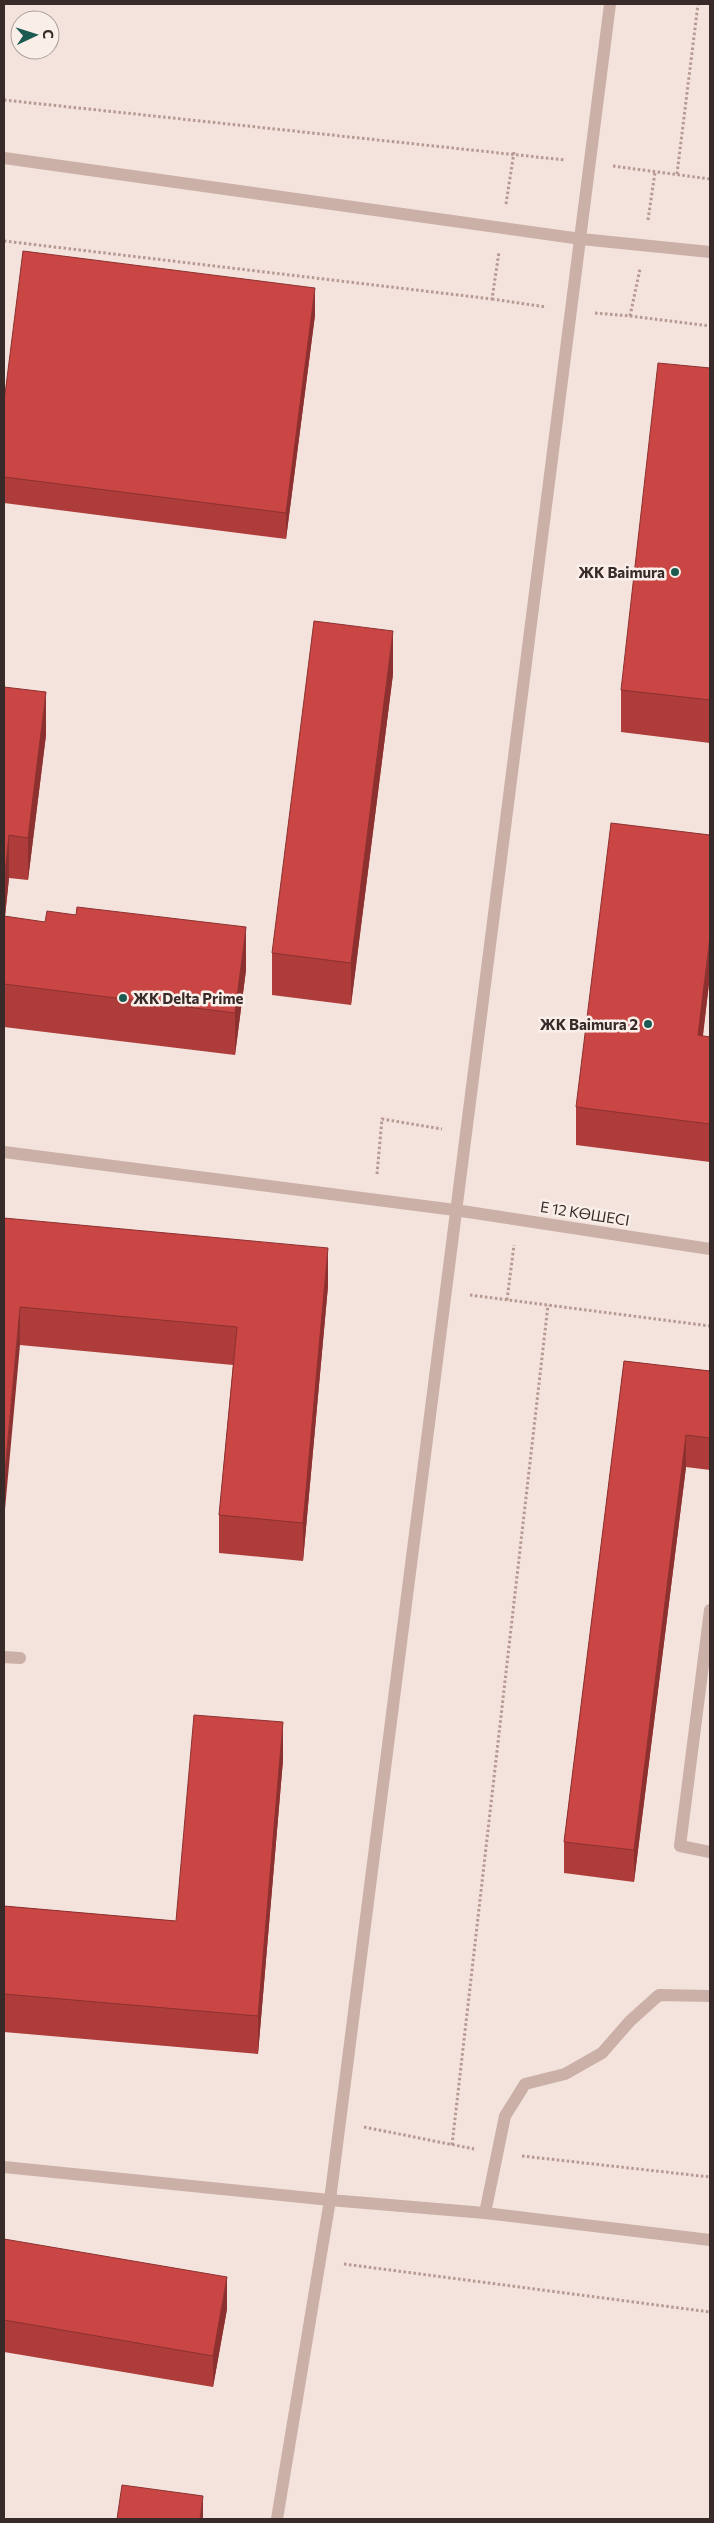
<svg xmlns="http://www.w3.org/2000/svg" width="714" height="2523" viewBox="0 0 714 2523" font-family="Commissioner,sans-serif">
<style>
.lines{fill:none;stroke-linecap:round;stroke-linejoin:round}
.path{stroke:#b79992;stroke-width:3;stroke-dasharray:2.5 2.5;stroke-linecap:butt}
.minor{stroke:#cbb0a8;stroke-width:12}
.wall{fill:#ad3c3a}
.shaded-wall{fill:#8d3130}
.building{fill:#c94644;stroke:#8d3130}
.poi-dot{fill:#1c5b51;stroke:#faeee9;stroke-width:2}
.labels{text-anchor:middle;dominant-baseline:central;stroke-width:5;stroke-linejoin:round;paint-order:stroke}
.poi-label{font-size:15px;font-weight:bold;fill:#382a28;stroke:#faeee9;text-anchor:end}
.street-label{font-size:15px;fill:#382a28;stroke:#faeee9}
</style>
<rect width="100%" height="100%" fill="#f3e3dc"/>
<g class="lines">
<path class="path" d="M4 100 565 160
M613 166 710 179
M677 174 698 4
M506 204 514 152
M648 220 655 172
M4 241 492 299 499 252
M492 299 546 307
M595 313 630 316 640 269
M630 316 710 326
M377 1174 382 1119 442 1129
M470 1295 710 1326
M507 1300 514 1245
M364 2127 474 2149
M452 2145 548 1305
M522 2156 710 2177
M344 2264 710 2312"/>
<path class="minor" d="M4 158 581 239 710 252
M4 1152 455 1210 710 1249
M710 1610 680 1846 710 1852
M4 1657 20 1658
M4 2167 330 2200 485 2213 710 2240
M485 2213 505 2116 525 2084 565 2074 602 2053 630 2021 659 1995 710 1996
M277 2519 330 2200 610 4"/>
</g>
<path class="wall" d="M315 315 286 539 4 503V402Z
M710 368V743L621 732V690Z
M393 674 351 1005 272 995V953Z
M4 687 46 735 28 880 9 878 5 916 246 970 235 1055 4 1027Z
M710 975 703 1036 710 1037V1162L576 1145V1107Z
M4 1218 328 1286 303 1561 219 1553V1515L233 1365 20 1345Z
M624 1361 710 1371V1470L686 1467 634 1882 564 1873V1842Z
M283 1760 258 2054 4 2032V1906L176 1921Z
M4 2239 227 2309 213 2387 4 2352Z"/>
<path class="shaded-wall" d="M315 288V315L286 539V513Z
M393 631V674L351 1005V963Z
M46 692V735L28 880V838Z
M9 835V878L4 926V883Z
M246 927V970L235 1055V1013Z
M710 936V975L698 1074V1035Z
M328 1248V1286L303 1561V1523Z
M20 1307V1345L4 1520V1482Z
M686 1435V1467L634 1882V1850Z
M283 1722V1760L258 2054V2016Z
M227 2277V2309L213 2387V2356Z
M203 2496V2519H200Z"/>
<path class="building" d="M23 251 315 288 286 513 4 477V402Z
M658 363 710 368V700L621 690Z
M314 621 393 631 351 963 272 953Z
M4 687 46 692 28 838 9 835 4 883Z
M611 823 710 835V936L698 1035 710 1037V1124L576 1107Z
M77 907 246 927 235 1013 4 984V916L45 922 47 911 76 915Z
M4 1218 328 1248 303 1523 219 1515 237 1327 20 1307 4 1482Z
M624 1361 710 1371V1438L686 1435 634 1850 564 1842Z
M194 1715 283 1722 258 2016 4 1994V1906L176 1921Z
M4 2239 227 2277 213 2356 4 2320Z
M122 2485 203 2496 200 2519H117Z"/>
<g class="poi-dot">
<circle cx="675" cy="572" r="5"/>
<circle cx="123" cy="998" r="5"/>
<circle cx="648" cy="1024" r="5"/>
</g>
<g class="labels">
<g class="poi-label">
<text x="665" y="572">ЖК Baimura</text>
<text x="133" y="998" text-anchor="start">ЖК Delta Prime</text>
<text x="638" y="1024">ЖК Baimura 2</text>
</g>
<g class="street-label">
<text transform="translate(585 1213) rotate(9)">Е 12 КӨШЕСІ</text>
</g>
</g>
<rect width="714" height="2523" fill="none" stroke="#382a28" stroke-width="10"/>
<g transform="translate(35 35) rotate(86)"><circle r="24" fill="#faeee9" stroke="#aca09c"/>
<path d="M0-4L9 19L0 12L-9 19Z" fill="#1c5b51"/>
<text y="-8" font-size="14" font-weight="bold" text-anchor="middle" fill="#382a28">С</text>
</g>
</svg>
